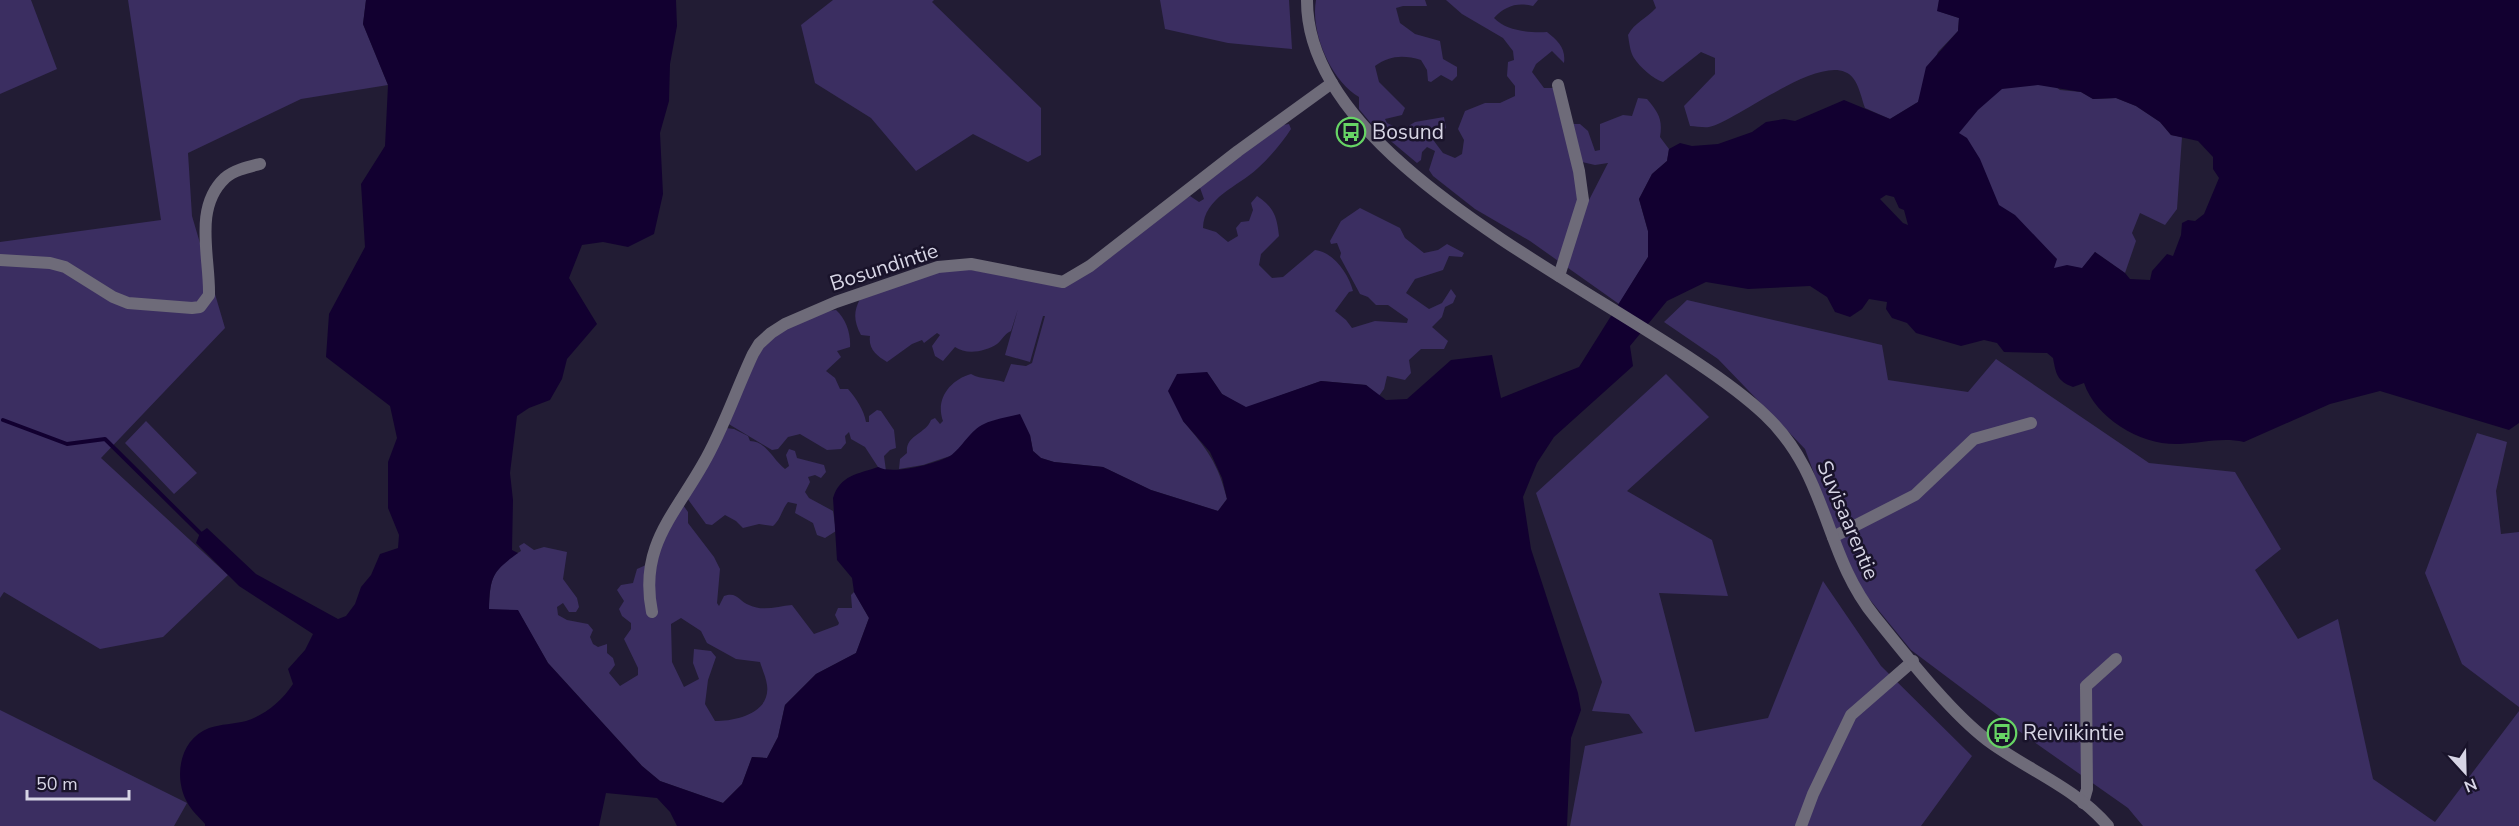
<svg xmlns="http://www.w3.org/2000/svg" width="2519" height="826" viewBox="0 0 2519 826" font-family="'Nunito Sans',sans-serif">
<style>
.green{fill:#3b2e61;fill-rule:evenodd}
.water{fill:#120030;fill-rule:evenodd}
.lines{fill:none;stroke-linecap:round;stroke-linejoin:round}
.stream{stroke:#120030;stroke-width:4}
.minor{stroke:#6e6b79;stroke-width:12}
.tertiary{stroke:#6e6b79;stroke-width:12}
.labels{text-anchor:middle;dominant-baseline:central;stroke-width:5;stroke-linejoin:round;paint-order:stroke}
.poi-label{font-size:21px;fill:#d7d5e5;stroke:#19132a;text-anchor:start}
.street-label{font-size:21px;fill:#d7d5e5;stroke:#19132a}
</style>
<rect width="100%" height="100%" fill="#221c34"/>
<path class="green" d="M0 0H31L57 69 0 94Z
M128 0H366L363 24 388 85 301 99 188 153 192 216 225 328 101 458 228 575 163 637 100 649 4 592 0 598V242L161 220Z
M833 0H934L932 2 1041 108V155L1028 162 973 134 916 171 871 118 815 83 801 25Z
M1160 0H1289L1292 49 1228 43 1165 29Z
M1316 0H1425L1427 6H1403L1396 8 1400 23 1415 34 1440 41 1443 59 1457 67V76L1452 81 1441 75 1431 82 1428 81 1427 70 1421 60C1404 55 1390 55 1375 66L1379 82 1405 108 1402 115 1385 119 1387 123 1402 130 1415 122 1444 117 1446 128 1435 135 1434 141 1443 153 1455 158 1462 154 1464 140 1458 129 1465 111 1485 103H1500L1515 96V86L1507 76 1508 62 1514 60 1513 51 1503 38 1462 14 1446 0H1538L1533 6C1517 2 1505 6 1494 18 1506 31 1530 33 1547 32 1558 41 1566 48 1564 63L1552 51 1536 64 1532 72 1544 88H1556L1589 200 1608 163 1595 165 1582 162 1573 124H1580L1588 131 1595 151 1600 150V124L1623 115 1632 116 1638 98 1647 99C1658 112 1663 119 1660 137L1669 149 1667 161 1652 174 1639 199 1648 231V257L1619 304 1530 241 1475 209 1433 176 1429 170 1435 151 1427 147 1422 152 1421 160 1417 163 1374 127 1359 109V97C1331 81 1310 32 1316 0Z
M1653 0H1939L1938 11 1959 18 1958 31 1938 52 1918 102 1890 119 1865 108C1862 100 1859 85 1853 78 1828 46 1739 120 1709 127 1704 128 1696 126 1690 126L1684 106 1715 74V58L1701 52 1663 82C1653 79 1640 67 1634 58 1630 52 1629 41 1628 35 1635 22 1646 19 1656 8Z
M2030 67 2060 90 2081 92 2093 99 2116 98 2136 106 2160 122 2171 135 2182 137 2177 209 2165 225 2140 213 2132 233 2136 241 2125 273 2095 252 2066 289 1949 165 1964 111Z
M1289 124 1291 129C1282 143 1270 157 1258 168 1238 187 1204 197 1203 228L1216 232 1228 242 1238 236 1236 228 1241 222 1249 221 1253 210 1251 203 1257 196C1274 207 1277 217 1279 236L1261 254 1259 265 1272 278 1283 277 1315 250C1334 252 1349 275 1353 291L1349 292 1335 311 1346 320 1352 328 1375 321 1407 323 1408 319 1388 305H1376L1368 297 1360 294 1340 257 1341 253 1337 243 1331 244 1330 241 1341 221 1360 208 1400 228 1405 238 1424 253 1438 250 1447 244 1464 253 1462 257 1449 256 1443 270 1415 279 1406 293 1429 309 1442 303 1451 289 1456 296 1453 303 1445 307 1442 317 1432 327 1448 341 1444 349H1421L1409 360 1411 373 1405 380 1387 376 1384 389 1379 396 1366 385 1321 381 1246 408 1222 394 1207 372 1183 421C1207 449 1218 463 1227 499L1218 511 1151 490 1103 467 1054 462 1041 458 1033 451 1030 435 950 456 923 465 899 469 900 459 907 453C905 435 926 434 931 420L935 418 940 424 943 421C935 399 950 380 971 374 982 380 992 378 1004 382L1011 364 1026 366 1032 363 1045 316H1043L1030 362 1005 355 1018 309 1011 331C1004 334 1002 340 997 344 985 352 966 355 955 347L943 361 935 356 932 346 940 335 937 333 924 343 922 340 912 344 887 362C877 356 868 349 870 336L861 335C854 322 853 312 860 299L952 267 1061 284 1190 196 1199 202 1204 199 1199 185 1283 125Z
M1687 300 1882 345 1888 380 1968 392 1996 359 2149 463 2235 472 2281 549 2255 570 2298 639 2338 619 2373 779 2435 822 2519 711V826H2143L2128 808 2027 737 1911 650 1853 579 1805 449 1718 359 1664 322Z
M836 310C846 319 851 334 850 347L837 351 841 357 826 371 835 378 840 389H848C856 398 864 410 866 422H869V416L877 410 881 411 894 430 896 448 890 450 884 456 886 471 878 467 865 447 851 439 849 432 845 436 846 443 841 449 827 450 800 434 788 437 778 449 772 450 727 423 731 410 768 337 827 311Z
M1666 374 1709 417 1627 491 1712 540 1728 596 1659 593 1695 732 1768 718 1823 581 1881 666 1972 756 1921 826H1570L1585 746 1643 733 1629 714 1592 711 1602 682 1536 493Z
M146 421 197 473 174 494 125 443Z
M726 428 734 429 748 436 750 441C766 441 773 460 785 469L789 466 786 455 789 449 795 451 797 458 824 465 826 472 821 478 815 475 808 477 810 482 805 492 809 498 833 511 836 531 825 538 817 535 813 523 795 513 797 504 788 502C781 511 781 519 773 526L759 524 743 528 736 521 725 515 712 525 706 524 687 498Z
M2477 433 2507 442 2496 491 2501 534 2519 532V707L2462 664 2425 573Z
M683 505 688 512V523L714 557 720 569 717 603 719 606 724 596C737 591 739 601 749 605 763 612 778 606 792 605L814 634 838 625 839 623 835 615 838 608H852L851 595 854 592 869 618 856 653 816 674 785 705 778 737 767 758 752 757 742 784 723 803 660 781 642 766 548 663 518 611 489 610C490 578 492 568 521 551L519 546 524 543 534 550 544 547 567 552 563 579 577 598 579 607 576 612H569L563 603 557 607 558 615 567 620 588 624 593 630 590 637 593 644 598 647 607 644V653L613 658 615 665 609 673 620 686 638 675V668L624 639 631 629V623L622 616 619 609 624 601 617 590 621 585 633 583 637 569 646 565ZM681 618 701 631 707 643 736 659 760 662C762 669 766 677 767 685 771 713 736 721 715 721L705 704 708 680 716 657 711 651 694 649 693 663 699 679 684 687 672 662 671 624Z
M0 710 187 803 174 826H0Z"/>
<path class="water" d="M366 0H676L677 26 670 64 669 101 660 133 663 194 654 234 628 247 603 242 582 245 569 278 597 324 567 359 562 379 550 400 529 408 517 416 510 473 513 500 512 550 518 553C492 572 490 577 489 609L518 610 548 663 642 766 660 781 723 803 742 784 752 757 767 758 778 737 785 705 816 674 856 653 869 618 854 592 852 578 837 560 833 498C840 475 858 474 878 467 893 475 935 464 950 456 962 448 970 430 984 424 994 419 1008 417 1020 414L1030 435 1033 451 1041 458 1054 462 1103 467 1151 490 1218 511 1227 499 1222 478 1210 452 1183 421 1168 391 1177 374 1207 372 1222 394 1246 407 1321 381 1366 385 1386 400 1407 399 1451 360 1492 355 1501 398 1579 367 1648 257V231L1639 199 1652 174 1667 161 1669 149 1680 143 1692 146 1718 144 1752 132 1766 122 1784 119 1795 121 1844 100 1890 119 1918 102 1926 67 1958 31 1959 18 1937 11 1939 0H2519V423L2509 430 2380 391 2330 404 2244 442C2222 437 2202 443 2180 444 2142 446 2096 419 2084 383L2073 387C2057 381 2056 374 2053 358L2047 353 2004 352 1997 343 1984 340 1961 346 1916 333 1907 323 1892 318 1886 309 1887 302 1869 299 1862 309 1850 317 1835 312 1827 297 1810 286 1748 289 1706 282 1667 301 1630 346 1633 366 1554 437 1537 463 1523 497 1531 549 1578 693 1581 710 1571 738 1567 826H677L670 812 657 798 606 793 599 826H205V824C199 817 191 810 187 802 173 776 180 739 209 728 221 724 234 724 246 721 265 715 282 701 293 684L288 669 305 650 313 634 239 586 196 543 200 533 207 528 256 574 338 619 346 616 355 604 361 587 371 575 380 554 398 548 399 535 388 508V462L397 438 390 406 326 357 329 314 365 247 361 184 385 146 388 85 363 24ZM2038 85 2081 92 2093 99 2116 98 2136 106 2160 122 2171 135 2198 141 2213 157V169L2219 178 2204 214 2195 221 2188 220 2182 223 2181 235 2173 256 2167 254 2152 271 2150 280 2130 279 2125 273 2095 252 2082 268 2067 265 2054 268 2057 259 2015 215 1999 205 1980 159 1967 138 1959 133 1978 110 2002 89ZM1886 195 1894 197 1899 208 1904 210 1908 225 1903 223 1880 199Z"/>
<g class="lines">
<path class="stream" d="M3 420 67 444 105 439 200 533"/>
<path class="minor" d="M1558 85 1579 171 1583 200 1559 276
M0 260 50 263 65 267 113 297 128 303 192 308 200 307 209 295C210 257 193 208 225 178 234 170 248 167 260 164
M1833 537 1915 495 1974 439 2031 423
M652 612C639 547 673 517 703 464 723 430 736 390 753 354L759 344 771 333 785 324 836 302 938 267 971 264 1063 282 1090 266 1238 151 1332 83
M2083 803 2087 789 2086 686 2116 659
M1801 826 1813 794 1851 715 1913 661"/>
<path class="tertiary" d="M1307 0C1306 177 1651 307 1765 415 1829 475 1823 553 1875 617 1906 655 1949 711 1987 740 2027 770 2075 787 2108 826"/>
</g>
<defs>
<g id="bus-ring" transform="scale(1.5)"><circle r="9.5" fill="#19132a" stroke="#67d465" stroke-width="1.5"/><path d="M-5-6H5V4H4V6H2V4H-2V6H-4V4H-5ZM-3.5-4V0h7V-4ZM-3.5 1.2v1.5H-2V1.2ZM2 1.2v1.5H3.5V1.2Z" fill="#67d465"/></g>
</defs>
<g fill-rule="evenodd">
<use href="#bus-ring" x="1351" y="132"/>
<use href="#bus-ring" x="2002" y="733"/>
</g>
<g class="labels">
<g class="poi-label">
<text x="1372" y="132">Bosund</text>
<text x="2023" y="733">Reiviikintie</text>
</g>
<g class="street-label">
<text transform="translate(884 267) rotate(-18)">Bosundintie</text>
<text transform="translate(1848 520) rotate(67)">Suvisaarentie</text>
</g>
</g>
<g transform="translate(2465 772) rotate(158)" stroke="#19132a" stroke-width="4.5" paint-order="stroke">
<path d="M0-4.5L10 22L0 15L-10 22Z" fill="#d7d5e5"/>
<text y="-9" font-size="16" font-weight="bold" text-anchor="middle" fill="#d7d5e5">N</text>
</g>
<path d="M27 790v9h102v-9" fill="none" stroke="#d7d5e5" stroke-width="3"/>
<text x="36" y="790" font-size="18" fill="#d7d5e5" stroke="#19132a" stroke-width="4.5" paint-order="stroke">50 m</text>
</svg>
